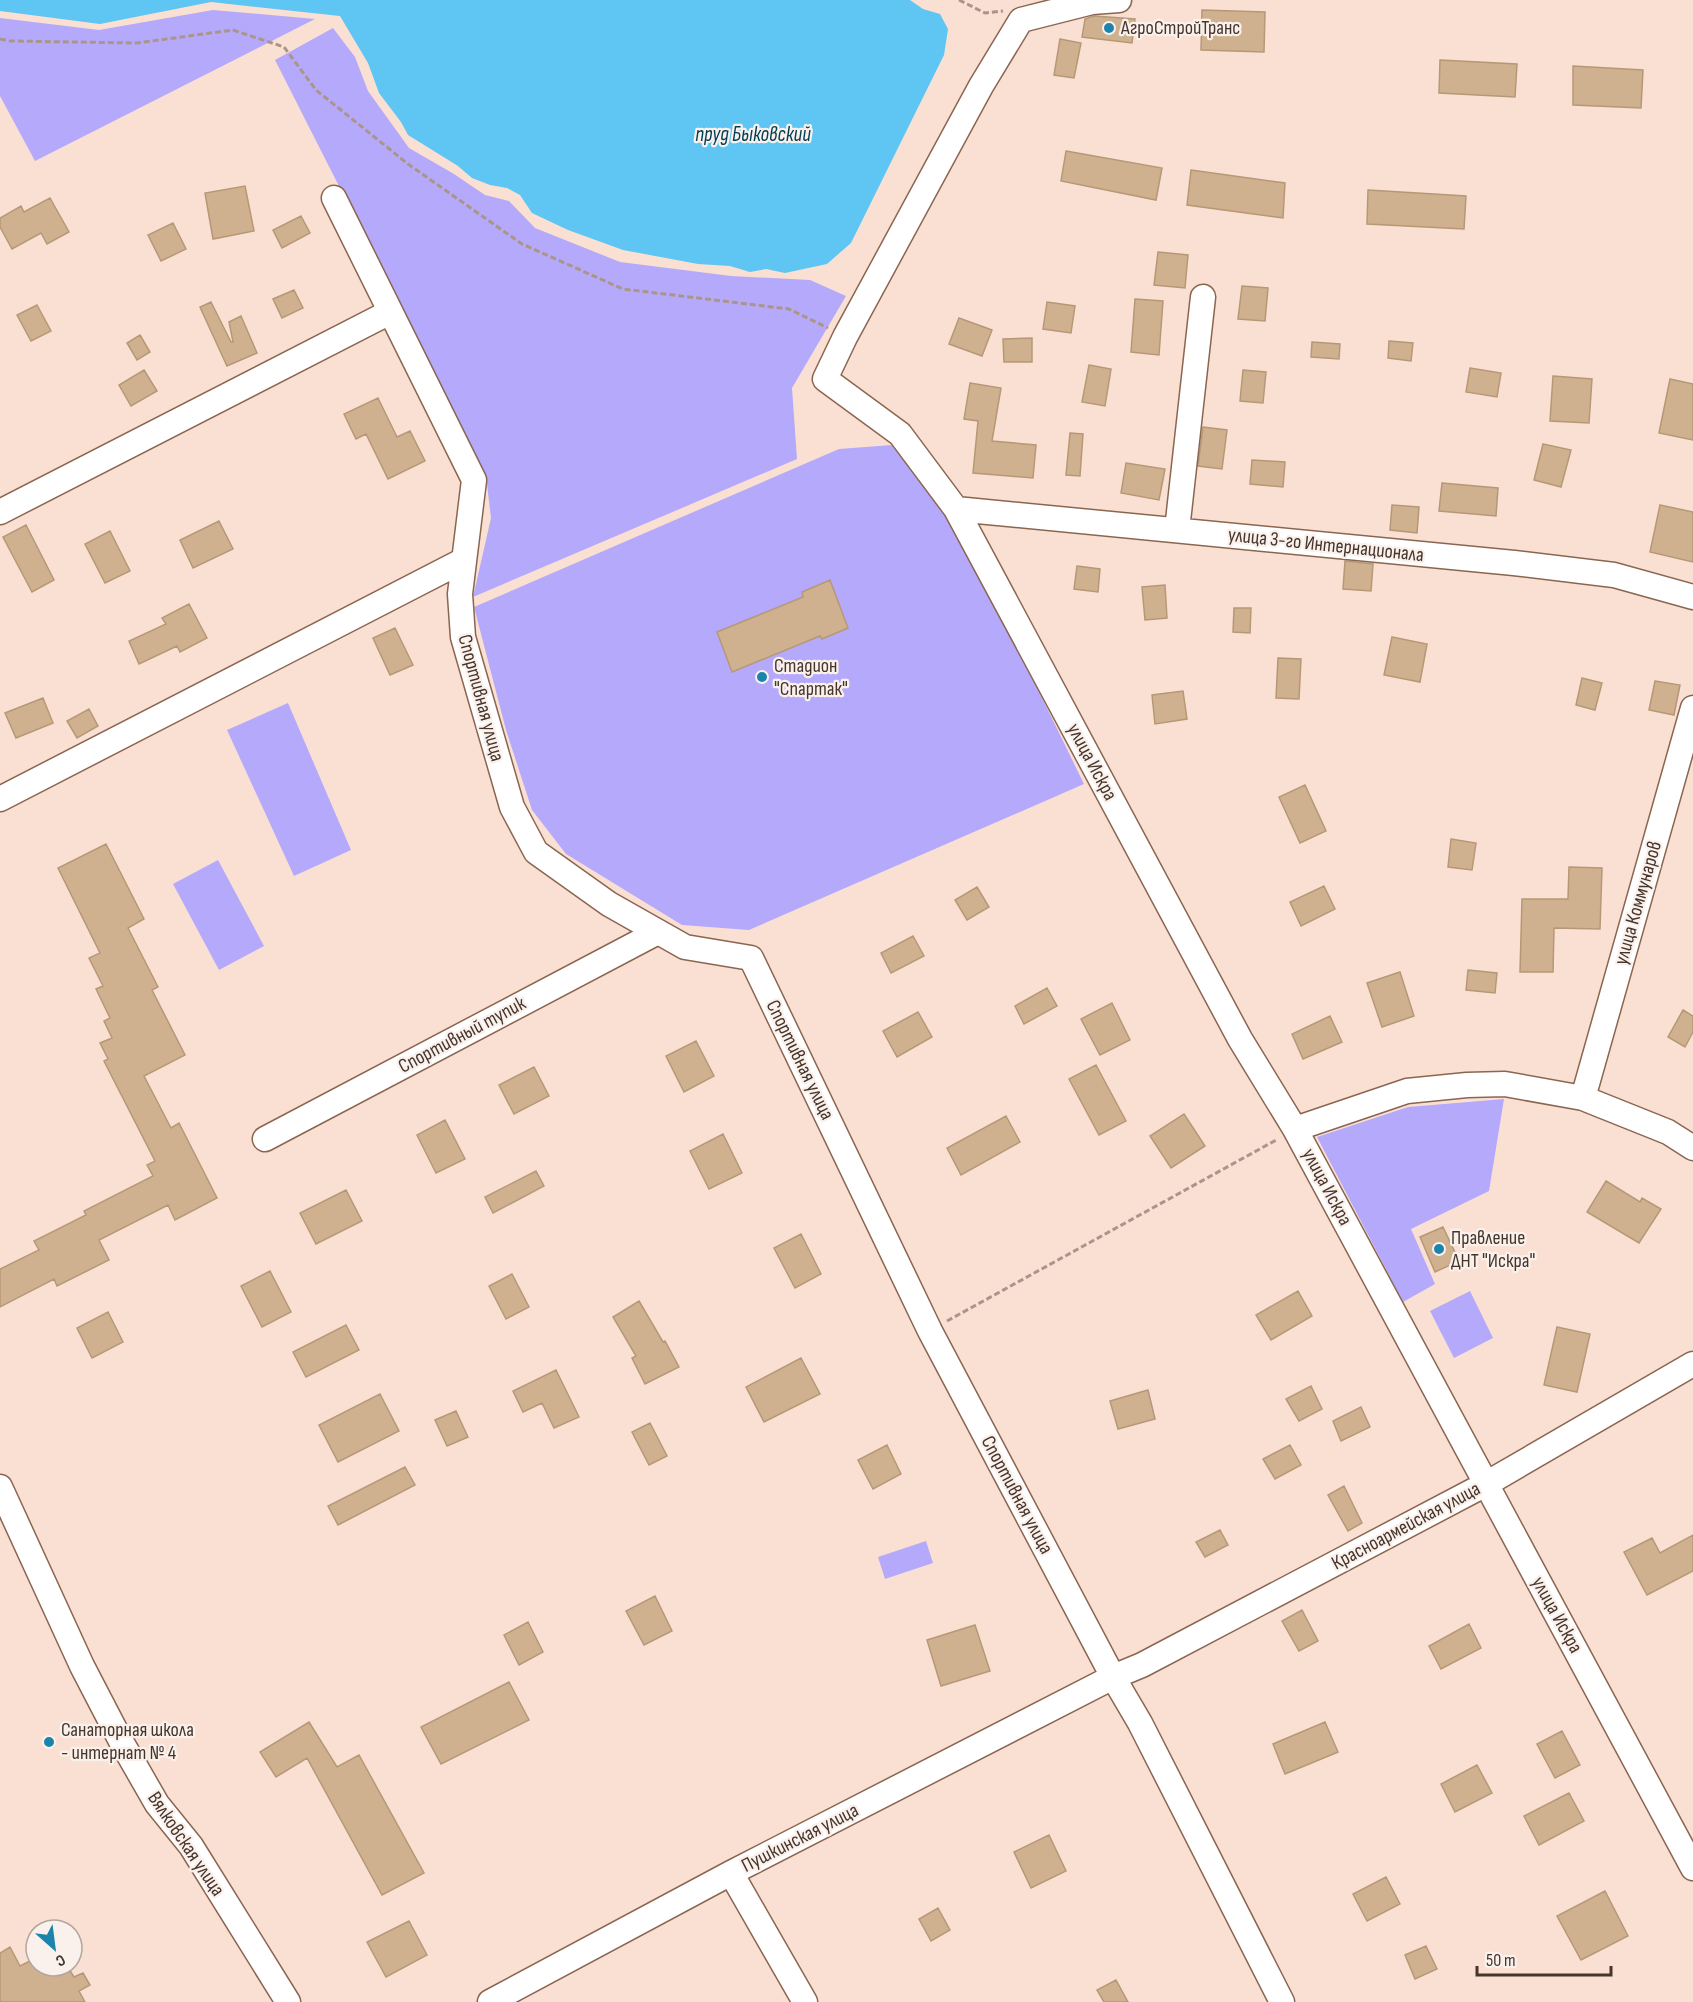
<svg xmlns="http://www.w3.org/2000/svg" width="1693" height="2002" viewBox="0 0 1693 2002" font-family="'Sofia Sans Condensed',sans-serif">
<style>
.green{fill:#b5a9fb}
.water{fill:#5fc5f2}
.building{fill:#d0b18f;stroke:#b69877;stroke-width:1.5}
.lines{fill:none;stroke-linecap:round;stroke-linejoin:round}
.minor-casing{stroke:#8b6550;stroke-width:27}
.path{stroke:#ab9589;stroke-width:3;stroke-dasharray:6 3;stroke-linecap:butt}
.minor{stroke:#fff;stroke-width:24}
.poi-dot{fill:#1a84ac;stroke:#faf1ec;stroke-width:2}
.labels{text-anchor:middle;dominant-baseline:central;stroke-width:4.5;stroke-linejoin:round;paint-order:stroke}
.poi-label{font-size:20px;fill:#46352c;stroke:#faf1ec;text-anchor:start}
.street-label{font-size:20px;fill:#46352c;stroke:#faf1ec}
.water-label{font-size:21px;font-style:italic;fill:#004056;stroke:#faf1ec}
</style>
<rect width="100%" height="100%" fill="#fae0d2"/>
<path class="green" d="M213 10 315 19 35 161 0 96V18L99 30Z
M333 28 355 57 368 91 409 148 454 174 485 195 509 201 535 228 620 262 731 276 810 280 846 296 792 388 797 459 473 597 491 518 486 476 275 60Z
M892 445 948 518 1006 624 1084 784 749 930 682 925 566 854 532 810 506 730 474 607 839 449Z
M288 703 351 850 294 876 227 730Z
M218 860 264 946 219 970 173 884Z
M1504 1099 1489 1191 1411 1229 1435 1284 1403 1302 1317 1137 1408 1107Z
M1470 1291 1493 1338 1454 1358 1430 1311Z
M926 1541 933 1563 885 1579 878 1557Z"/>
<path class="water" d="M0 0H910L923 9 940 14 948 29 944 55 851 243 827 264 785 273 766 269 750 272 730 266 698 264 623 250 568 230 532 213 520 195 507 188 490 185 472 178 458 166 408 135 401 122 379 93 368 63 340 16 211 2 100 24 0 11Z"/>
<path class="building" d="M1202 10 1265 12 1264 52 1201 50Z
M1094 16 1135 19 1132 43 1082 37 1085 19Z
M1060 39 1081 43 1074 78 1054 75Z
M1440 60 1517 64 1515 97 1439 93Z
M1573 66 1643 70 1641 108 1573 105Z
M1066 151 1162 168 1156 200 1061 181Z
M1191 170 1285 183 1283 218 1187 205Z
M245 186 254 231 213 239 205 193Z
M1368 190 1466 196 1464 229 1367 224Z
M50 198 69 232 47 244 41 233 12 249 0 227V218L21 206 24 212Z
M301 216 310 233 282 248 273 230Z
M173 223 186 249 161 261 148 235Z
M1158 252 1188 255 1185 288 1154 285Z
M1242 286 1268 288 1265 321 1238 319Z
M294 290 303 308 282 318 273 299Z
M1135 299 1163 301 1159 355 1131 352Z
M211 302 231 342H233L229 322 241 316 257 353 227 366 200 307Z
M1047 302 1075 306 1071 333 1043 329Z
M37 305 51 331 31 341 17 315Z
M959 318 992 330 982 356 949 344Z
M140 335 150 352 137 360 127 343Z
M1032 338V362H1004L1003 339Z
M1389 341 1413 343 1411 361 1388 358Z
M1312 342 1340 344 1339 359 1311 357Z
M1089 365 1111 369 1105 406 1082 402Z
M1470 368 1501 373 1497 397 1466 392Z
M144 370 157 391 131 406 119 385Z
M1243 370 1266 372 1263 403 1240 401Z
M1553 376 1592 379 1589 423 1550 421Z
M1670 379 1693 384V440L1659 433Z
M970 383 1001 388 992 441 1036 445 1033 478 973 473 978 421 964 419Z
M378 398 397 437 410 431 425 461 388 479 366 434 356 439 344 414Z
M1203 427 1227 430 1222 469 1198 466Z
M1070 433 1083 434 1080 476 1066 475Z
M1543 444 1571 450 1561 487 1534 480Z
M1252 460 1285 462 1283 487 1250 484Z
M1126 463 1165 469 1159 500 1121 493Z
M1442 483 1498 488 1496 516 1439 511Z
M1392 505 1419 507 1417 533 1390 530Z
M1660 505 1693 512V562L1650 552Z
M219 521 233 549 193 568 180 540Z
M26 525 54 580 32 592 3 537Z
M110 531 130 571 105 583 85 544Z
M1345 561 1373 564 1371 591 1343 589Z
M1077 566 1100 569 1098 592 1074 589Z
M830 580 848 628 822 639 820 636 732 672 717 632 803 597 802 592Z
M1165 585 1167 618 1145 620 1142 587Z
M189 604 207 638 180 652 177 646 139 664 129 641 166 624 162 618Z
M1234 608H1251L1250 633 1233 632Z
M395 628 413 665 390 675 373 638Z
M1392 637 1427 644 1420 682 1384 675Z
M1278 658 1301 659 1299 699 1276 698Z
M1582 678 1602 683 1595 710 1576 705Z
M1655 681 1680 685 1674 715 1649 710Z
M1183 691 1187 719 1155 724 1152 695Z
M43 698 53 723 16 738 5 713Z
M89 709 98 726 77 738 67 721Z
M1305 785 1326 831 1300 843 1279 797Z
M1451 839 1476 843 1472 870 1448 867Z
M106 844 144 919 128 928 158 987 152 990 185 1055 144 1076 171 1128 179 1123 217 1198 175 1220 168 1205 99 1240 109 1260 57 1286 54 1279 0 1307V1269L39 1250 34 1241 86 1215 84 1211 153 1176 147 1165 155 1161 104 1061 108 1059 100 1043 112 1038 104 1021 110 1018 96 989 103 986 89 958 100 953 58 868Z
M1569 867 1602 868 1600 929 1554 928 1553 972H1520L1522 899H1568Z
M1324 886 1335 909 1301 926 1290 902Z
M977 887 989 907 967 920 955 900Z
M913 936 924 956 891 973 881 953Z
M1468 970 1497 973 1495 993 1466 990Z
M1400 972 1414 1016 1382 1027 1367 983Z
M1047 988 1057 1006 1024 1024 1015 1006Z
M1112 1003 1130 1040 1100 1055 1081 1019Z
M1683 1010 1693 1016V1032L1685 1047 1668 1037Z
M918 1012 932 1037 897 1057 883 1031Z
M1330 1016 1342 1042 1303 1059 1292 1034Z
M696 1041 714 1076 684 1092 666 1056Z
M1096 1065 1126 1121 1099 1135 1069 1079Z
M534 1067 549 1096 514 1114 499 1085Z
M1184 1114 1205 1146 1171 1168 1150 1136Z
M1006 1116 1020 1142 961 1175 947 1148Z
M445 1120 465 1159 436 1173 417 1135Z
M723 1134 742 1173 709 1189 690 1151Z
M536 1171 544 1186 493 1213 485 1197Z
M1606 1181 1640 1202 1642 1198 1661 1209 1639 1243 1587 1212Z
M346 1190 362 1221 316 1244 300 1213Z
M1443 1227 1459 1261 1435 1272 1420 1237Z
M801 1234 821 1274 795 1288 774 1248Z
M270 1271 291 1312 262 1327 241 1286Z
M512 1274 529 1307 506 1319 489 1286Z
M1298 1291 1312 1316 1271 1340 1256 1315Z
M639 1301 663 1342 665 1341 679 1367 645 1384 632 1358 636 1356 613 1317Z
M108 1312 123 1342 92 1358 77 1328Z
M346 1325 359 1350 306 1377 293 1352Z
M1557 1327 1590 1334 1577 1392 1544 1385Z
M801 1358 820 1394 764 1422 746 1387Z
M556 1370 579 1417 554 1428 542 1403 523 1412 513 1391Z
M1311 1386 1322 1409 1299 1421 1286 1399Z
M1148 1390 1155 1419 1118 1429 1110 1401Z
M380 1394 399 1431 338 1462 319 1425Z
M1361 1407 1370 1427 1341 1441 1333 1421Z
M456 1411 468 1437 447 1446 435 1420Z
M650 1423 667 1456 649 1465 632 1432Z
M887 1445 901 1474 873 1489 858 1460Z
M1290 1445 1301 1465 1275 1479 1263 1459Z
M405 1467 415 1485 338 1525 328 1506Z
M1344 1486 1362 1523 1348 1531 1328 1495Z
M1220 1530 1228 1545 1205 1557 1196 1542Z
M1693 1535V1571L1647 1595 1624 1552 1652 1538 1660 1553Z
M655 1596 672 1631 644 1645 626 1611Z
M1302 1610 1318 1641 1299 1651 1282 1621Z
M528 1622 543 1652 519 1665 504 1635Z
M1469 1624 1481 1648 1441 1669 1429 1646Z
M975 1625 990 1671 941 1686 927 1640Z
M509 1682 529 1720 441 1764 421 1727Z
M309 1722 337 1767 359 1755 424 1873 382 1895 307 1758 276 1777 260 1752Z
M1325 1722 1338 1752 1285 1774 1273 1744Z
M1562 1731 1580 1765 1555 1778 1537 1744Z
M1477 1765 1492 1793 1455 1812 1441 1784Z
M1569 1793 1584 1821 1539 1845 1524 1816Z
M1049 1835 1066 1871 1031 1888 1014 1852Z
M1386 1877 1400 1904 1367 1921 1353 1894Z
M1605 1891 1628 1936 1581 1960 1557 1916Z
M938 1908 950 1930 931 1941 919 1919Z
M409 1921 427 1955 386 1977 367 1942Z
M1426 1946 1437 1969 1415 1979 1405 1955Z
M10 1947 20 1966 36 1958V1966H67L74 1977 83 1973 90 1985 79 1991 85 2002H0V1953Z
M1116 1980 1128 2002H1104L1097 1990Z"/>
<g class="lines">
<g class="minor-casing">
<path id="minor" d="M1119 0 1092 2 1021 20 981 86 845 337 825 379 900 434 956 509 1240 1039 1295 1129 1693 1868
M334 198 474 480 460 594 463 637 512 807 536 852 609 904 685 947 751 958 930 1331 1113 1677 1140 1723 1282 2002
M956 509 1514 563 1614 575 1693 597
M0 512 390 312
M1177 530 1203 297
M0 799 464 560
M1583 1098 1693 708
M1295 1129 1407 1091 1467 1085 1505 1084 1583 1098 1668 1132 1693 1148
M265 1139 658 932
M0 1487 82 1666 122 1743 157 1804 191 1846 288 2002
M731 1873 805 2002
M490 2002 731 1873 1113 1677 1142 1665 1486 1484 1693 1364"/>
</g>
<path class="path" d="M959 0 985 13 1003 11
M0 39 10 41 137 43 233 30 284 47 316 90 408 164 522 244 623 289 789 309 828 328
M947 1321 1278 1139"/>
<use href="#minor" class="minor"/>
</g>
<g class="poi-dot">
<circle cx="1109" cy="28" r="6"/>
<circle cx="762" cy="677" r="6"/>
<circle cx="1439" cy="1249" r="6"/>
<circle cx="49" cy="1742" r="6"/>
</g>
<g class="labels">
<g class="poi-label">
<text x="1121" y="28">АгроСтройТранс</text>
<text x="774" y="666">Стадион<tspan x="774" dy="23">"Спартак"</tspan></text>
<text x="1451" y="1238">Правление<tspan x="1451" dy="23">ДНТ "Искра"</tspan></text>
<text x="61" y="1730">Санаторная школа<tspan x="61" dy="23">- интернат № 4</tspan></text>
</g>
<g class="street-label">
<text transform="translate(1326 545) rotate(6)">улица 3-го Интернационала</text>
<text transform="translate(481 698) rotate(75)">Спортивная улица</text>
<text transform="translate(1092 762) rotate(62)">улица Искра</text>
<text transform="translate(1638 903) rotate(-74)">улица Коммунаров</text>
<text transform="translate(462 1035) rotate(-28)">Спортивный тупик</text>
<text transform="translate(800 1060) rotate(64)">Спортивная улица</text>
<text transform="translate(1327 1187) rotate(62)">улица Искра</text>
<text transform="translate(1017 1495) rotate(62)">Спортивная улица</text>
<text transform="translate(1406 1526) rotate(-28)">Красноармейская улица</text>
<text transform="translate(1557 1615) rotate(61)">улица Искра</text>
<text transform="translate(800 1838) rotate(-27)">Пушкинская улица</text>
<text transform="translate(186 1844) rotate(56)">Вялковская улица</text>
</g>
<g class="water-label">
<text x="753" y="134">пруд Быковский</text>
</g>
</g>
<g transform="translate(54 1948) rotate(152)"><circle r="28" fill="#faf1ec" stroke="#b2a69f" stroke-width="1.5"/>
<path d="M0-4.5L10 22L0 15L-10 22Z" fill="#1a84ac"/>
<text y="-9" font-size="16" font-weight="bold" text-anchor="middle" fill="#46352c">С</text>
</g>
<path d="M1477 1966v9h134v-9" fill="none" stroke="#46352c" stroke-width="3"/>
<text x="1486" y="1966" font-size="18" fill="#46352c" stroke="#faf1ec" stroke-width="4.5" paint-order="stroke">50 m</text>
</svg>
